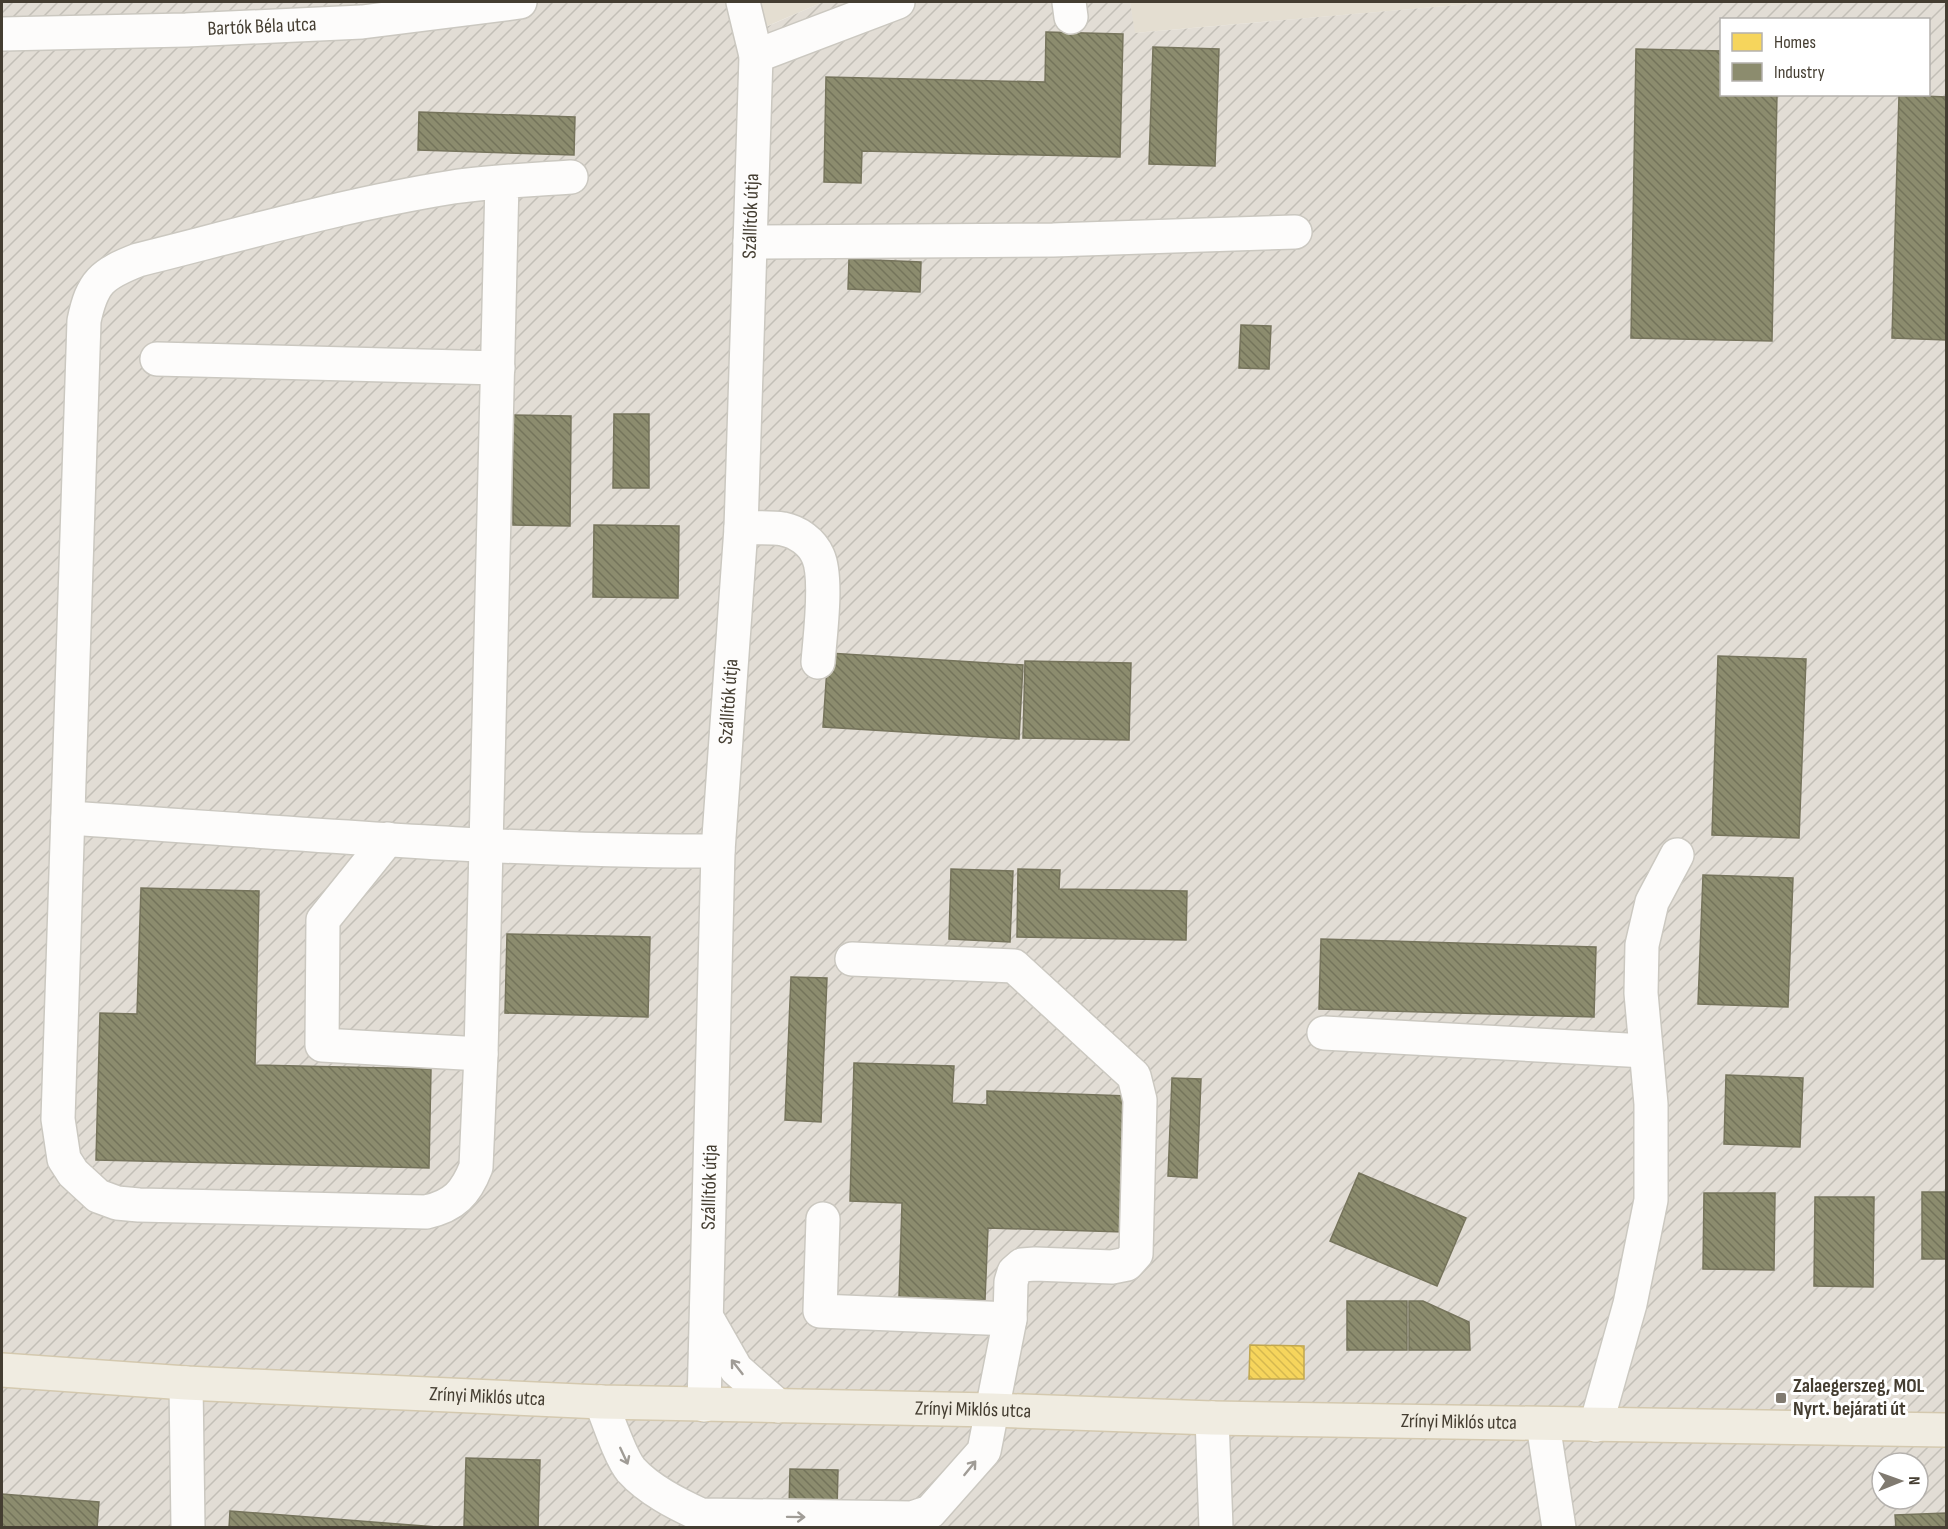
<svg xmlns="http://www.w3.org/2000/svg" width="1948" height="1529" viewBox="0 0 1948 1529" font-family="'Sofia Sans Condensed',sans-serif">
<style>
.residential{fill:#e4ded1}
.industrial{fill:url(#industrial-furrows);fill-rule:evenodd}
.homes{fill:url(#homes-back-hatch);stroke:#c1a74f;stroke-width:1.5}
.industry{fill:url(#industry-back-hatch);stroke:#76745c;stroke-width:1.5}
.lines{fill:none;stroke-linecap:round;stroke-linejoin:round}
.minor-casing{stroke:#cbc8c0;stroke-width:36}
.major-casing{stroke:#d4c9af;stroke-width:36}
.minor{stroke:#fdfcfb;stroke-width:33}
.major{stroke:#f0ece1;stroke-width:33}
.oneway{stroke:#a09c96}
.poi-dot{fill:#807a70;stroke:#fff;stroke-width:2}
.labels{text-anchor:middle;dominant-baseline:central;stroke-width:6;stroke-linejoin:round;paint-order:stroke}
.street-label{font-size:20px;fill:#443d31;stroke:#fff}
.poi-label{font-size:20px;font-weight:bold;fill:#443d31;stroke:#fff;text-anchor:start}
</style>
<defs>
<pattern id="industrial-furrows" width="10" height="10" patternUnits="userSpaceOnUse" patternTransform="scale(1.5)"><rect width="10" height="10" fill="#e2ddd5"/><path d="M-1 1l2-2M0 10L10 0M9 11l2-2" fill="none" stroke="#c3bfb7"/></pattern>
<pattern id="homes-back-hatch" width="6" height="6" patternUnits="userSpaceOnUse" patternTransform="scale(1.5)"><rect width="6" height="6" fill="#f6d55c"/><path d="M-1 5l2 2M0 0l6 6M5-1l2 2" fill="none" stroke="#d4b850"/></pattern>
<pattern id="industry-back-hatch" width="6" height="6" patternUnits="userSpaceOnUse" patternTransform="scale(1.5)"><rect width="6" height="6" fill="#8c8c6e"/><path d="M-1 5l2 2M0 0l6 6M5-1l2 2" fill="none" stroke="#74745b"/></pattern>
</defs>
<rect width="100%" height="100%" fill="#efece4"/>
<path class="residential" d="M743 2H823L751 33Z
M1130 2H1493L1134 33Z"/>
<path class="industrial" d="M2 2H743L752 33 823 2H1130L1135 33 1493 2H1946V1527L2 1528ZM1722 20H1928V94H1722ZM1882 1463H1918V1499H1882Z"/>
<path class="homes" d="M1250 1345 1304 1346V1379H1249Z"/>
<path class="industry" d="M1046 32 1123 34 1120 157 862 151 861 183 824 182 826 77 1045 82Z
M1153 47 1219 49 1215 166 1149 164Z
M1636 49 1722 51V94H1777L1772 341 1631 338Z
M1899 95 1946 97V340L1892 338Z
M419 112 575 117 574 155 418 150Z
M849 259 921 262 920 292 848 289Z
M1241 325 1271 326 1269 369 1239 368Z
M614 414H649V488H613Z
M513 415 571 416 570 526 513 525Z
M594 525 679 526 678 598 593 597Z
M828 653 1023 665 1019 739 823 727Z
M1718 656 1806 659 1799 838 1712 835Z
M1025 661 1131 663 1129 740 1023 738Z
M951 869 1013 871 1010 942 949 939Z
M1018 869 1060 870 1059 889 1187 891 1186 940 1017 937Z
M1703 875 1793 878 1788 1007 1698 1004Z
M141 888 259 891 255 1065 431 1069 429 1168 96 1160 100 1013 137 1014Z
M507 934 650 937 648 1017 505 1013Z
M1321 939 1596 947 1594 1017 1319 1009Z
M791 977 827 978 821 1122 785 1120Z
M854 1063 954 1066 952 1103 987 1105V1091L1128 1096 1124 1232 988 1228 985 1300 899 1297 902 1203 850 1201Z
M1726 1075 1803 1078 1800 1147 1724 1144Z
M1172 1078 1201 1079 1197 1178 1168 1176Z
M1359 1173 1466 1218 1437 1286 1330 1241Z
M1922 1192H1946V1259H1922Z
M1704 1193H1775L1774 1270 1703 1269Z
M1815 1197H1874L1873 1287 1814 1286Z
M1347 1301H1407V1350H1347Z
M1409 1301H1423L1469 1322 1470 1350H1409Z
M466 1458 540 1460 538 1528 464 1526Z
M790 1469 838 1470 837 1510 789 1509Z
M2 1494 99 1502 97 1528H2Z
M230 1511 450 1528H229Z
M1946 1513V1528H1896L1895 1515Z"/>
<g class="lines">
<g class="minor-casing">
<g id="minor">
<path d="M1069 2 1071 17"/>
<path id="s1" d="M2 34 186 30 362 22 520 2"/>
<path d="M756 56 898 2"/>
<path d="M502 182 481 1054 476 1167C466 1193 454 1206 426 1212L139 1205 117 1203 98 1196 73 1173 64 1159 58 1119 84 321C92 282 102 274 138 260 242 234 347 204 453 187 492 181 532 180 571 177"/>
<path d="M750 242 1053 240 1295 232"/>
<path d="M157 359 498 368"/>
<path d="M741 528C755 528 770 527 783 529 798 532 812 542 818 556 828 578 820 636 818 662"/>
<path d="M68 818C284 832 501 852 718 851"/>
<path d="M388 839 323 920 322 1045 481 1054"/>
<path d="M1324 1033 1645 1051"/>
<path d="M823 1219 820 1311 1010 1319"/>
<path d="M707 1318 736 1369 778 1406"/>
<path d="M186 1383 188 1528"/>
<path d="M601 1402C608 1419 620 1457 631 1470 649 1490 677 1504 701 1515L912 1518 930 1512 984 1451 1010 1319 1011 1282 1014 1272 1022 1265 1035 1264 1112 1267 1127 1264 1136 1254 1140 1100 1134 1076 1014 966 852 959"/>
<path id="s2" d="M704 1405 718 851 741 528 756 56 743 2"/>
<path d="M1212 1418 1216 1528"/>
<path d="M1543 1424 1559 1528"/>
<path d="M1596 1425 1630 1304 1651 1200V1104L1641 993 1642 945 1652 902 1677 855"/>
</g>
</g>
<g class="major-casing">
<g id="major">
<path id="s3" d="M2 1370 186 1383 601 1402 992 1410 1212 1418 1946 1430"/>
</g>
</g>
<use href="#minor" class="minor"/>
<use href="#major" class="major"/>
</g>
<defs><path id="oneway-shaft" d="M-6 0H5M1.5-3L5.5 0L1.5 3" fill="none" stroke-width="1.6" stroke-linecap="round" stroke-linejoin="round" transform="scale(1.5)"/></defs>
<g class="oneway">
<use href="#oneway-shaft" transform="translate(737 1367) rotate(-128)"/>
<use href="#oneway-shaft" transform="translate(624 1456) rotate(65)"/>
<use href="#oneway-shaft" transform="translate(970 1468) rotate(-51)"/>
<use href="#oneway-shaft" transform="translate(796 1517) rotate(1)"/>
</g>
<rect class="poi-dot" x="1775" y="1392" width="12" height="12" rx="3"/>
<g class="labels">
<g class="street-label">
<text stroke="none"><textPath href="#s1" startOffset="260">Bartók Béla utca</textPath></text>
<text stroke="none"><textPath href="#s2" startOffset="1190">Szállítók útja</textPath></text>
<text stroke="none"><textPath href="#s2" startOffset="704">Szállítók útja</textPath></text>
<text stroke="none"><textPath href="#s2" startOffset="218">Szállítók útja</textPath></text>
<text stroke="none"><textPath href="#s3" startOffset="486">Zrínyi Miklós utca</textPath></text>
<text stroke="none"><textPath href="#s3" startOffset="972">Zrínyi Miklós utca</textPath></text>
<text stroke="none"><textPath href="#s3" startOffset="1458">Zrínyi Miklós utca</textPath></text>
</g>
<g class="poi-label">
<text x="1793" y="1386">Zalaegerszeg, MOL<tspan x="1793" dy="23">Nyrt. bejárati út</tspan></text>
</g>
</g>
<rect width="1948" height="1529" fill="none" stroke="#443d31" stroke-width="6"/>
<rect x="1720" y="18" width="210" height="78" fill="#ffffff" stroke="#b4b1ad" stroke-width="1.5"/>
<rect x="1732" y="33" width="30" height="18" fill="#f6d55c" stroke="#b4b1ad" stroke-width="1.5"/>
<text x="1774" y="48" font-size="18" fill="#443d31">Homes</text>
<rect x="1732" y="63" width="30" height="18" fill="#8c8c6e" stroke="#b4b1ad" stroke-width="1.5"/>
<text x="1774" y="78" font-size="18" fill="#443d31">Industry</text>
<g transform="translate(1900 1481) rotate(89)"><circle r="28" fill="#ffffff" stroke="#b4b1ad" stroke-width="1.5"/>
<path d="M0-4.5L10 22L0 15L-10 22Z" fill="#807a70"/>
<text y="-9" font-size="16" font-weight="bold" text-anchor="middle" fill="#443d31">N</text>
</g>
</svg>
